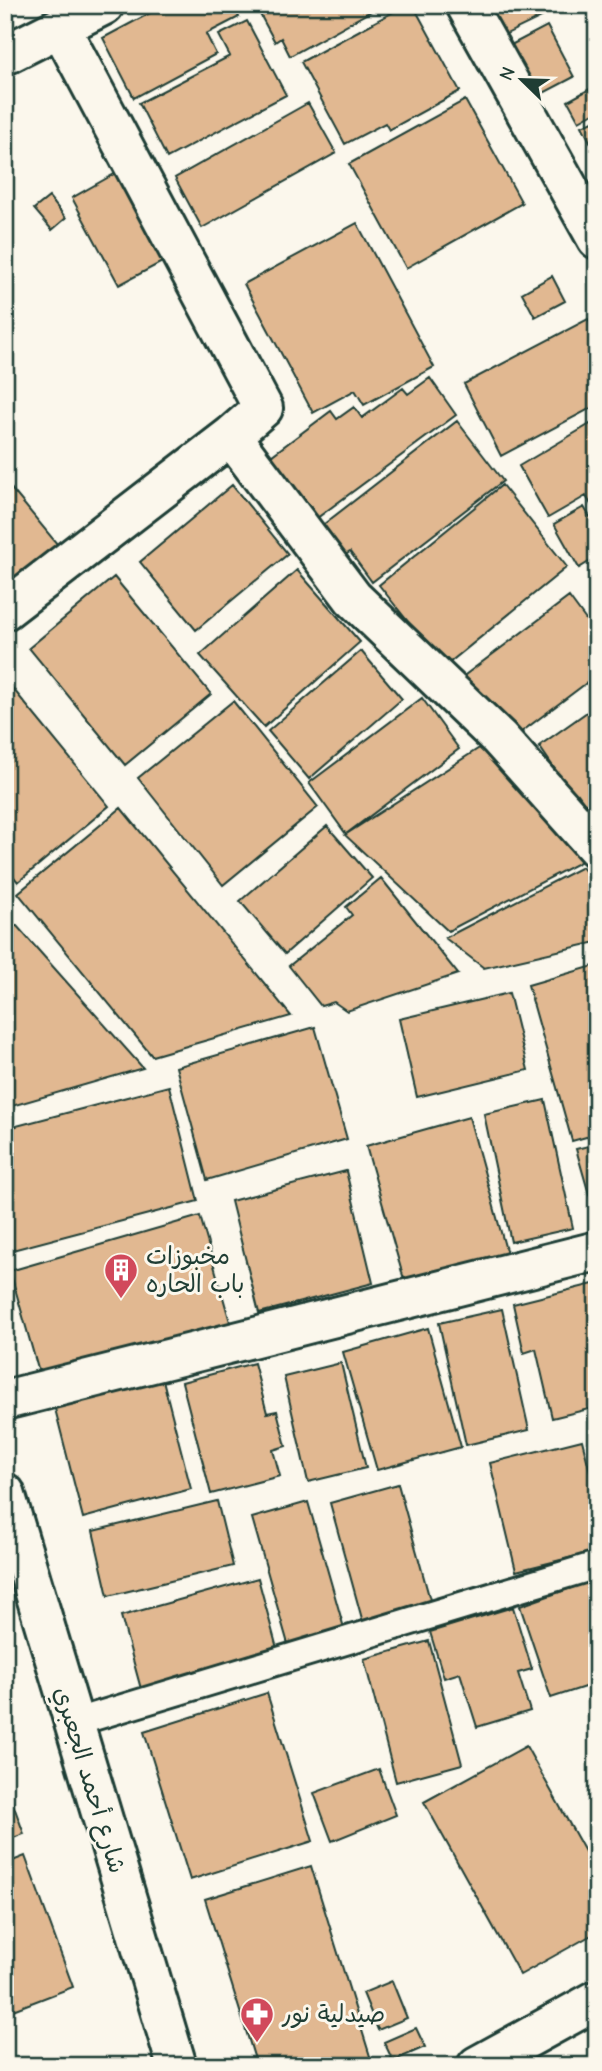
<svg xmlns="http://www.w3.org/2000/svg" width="602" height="2071" viewBox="0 0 602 2071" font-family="'Comic Neue','Playpen Sans Arabic',sans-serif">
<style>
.building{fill:#e1b891;stroke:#1f3d34;stroke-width:2}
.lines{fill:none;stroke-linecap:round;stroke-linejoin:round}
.lane-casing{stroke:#1f3d34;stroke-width:32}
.street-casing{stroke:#1f3d34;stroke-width:44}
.secondary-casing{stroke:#1f3d34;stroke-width:44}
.lane{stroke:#fbf7ec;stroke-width:26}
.street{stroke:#fbf7ec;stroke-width:38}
.secondary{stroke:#fbf7ec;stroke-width:38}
.labels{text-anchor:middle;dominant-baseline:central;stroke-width:6;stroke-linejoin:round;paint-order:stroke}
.poi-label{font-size:24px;fill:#1f3d34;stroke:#fbf7ec;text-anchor:start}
.street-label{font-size:24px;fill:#1f3d34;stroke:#fbf7ec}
</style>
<rect width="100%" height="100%" fill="#fbf7ec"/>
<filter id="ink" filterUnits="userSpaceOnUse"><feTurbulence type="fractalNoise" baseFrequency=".0143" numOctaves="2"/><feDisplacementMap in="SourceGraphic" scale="14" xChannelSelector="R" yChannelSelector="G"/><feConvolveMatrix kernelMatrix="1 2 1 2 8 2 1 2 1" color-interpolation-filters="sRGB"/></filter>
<g filter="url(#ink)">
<path class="building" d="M165 5H233L239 17 206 34 216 54 134 98 103 38Z
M255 5H382L290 56 281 38 275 42Z
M406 5H413L460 91 389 130 385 123 345 144 301 62Z
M485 5H566L500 37Z
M247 21 286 95 167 158 139 103 230 56 219 35Z
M547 26 574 77 536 97 509 46Z
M597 85V111L579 121 568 101Z
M465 100 522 203 406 268 349 164Z
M308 103 336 153 202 228 175 178Z
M597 119V155L582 126Z
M116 173 164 261 119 285 72 198Z
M49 197 66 218 52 230 34 209Z
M357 223 434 367 364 405 355 390 313 413 244 284Z
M552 276 565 301 535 317 522 293Z
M588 319 597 335V405L501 456 464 384Z
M430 378 456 415 309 524 263 462 331 411 337 419 354 407 362 418 403 388 408 394Z
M597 420V505L593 508 586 496 548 518 519 466Z
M457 421 503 481 372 582 350 552 342 557 319 528Z
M5 481 58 545 5 589Z
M232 485 288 554 196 630 140 562Z
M502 485 567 567 444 667 379 585Z
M584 507 590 517 597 512V557L579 568 554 524Z
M297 570 360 642 264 727 200 655Z
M114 577 211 694 125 765 29 648Z
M569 597 597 635V675L508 742 461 678Z
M361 651 402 699 309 779 268 731Z
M5 679 109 806 18 882 5 866Z
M422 698 459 749 346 834 309 783Z
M233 701 318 807 223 885 138 778Z
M597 705V821L578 794 574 797 539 746Z
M484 745 584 860 448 931 345 835Z
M121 808 291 1016 152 1056 18 893Z
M327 826 372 878 285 954 240 901Z
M582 867 597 886V942L484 968 445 938Z
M381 878 458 974 347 1011 334 1002 321 1006 289 966 352 915 346 907Z
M16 925 143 1068 5 1108V932Z
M597 965V1134L572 1141 528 985Z
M509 993 528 1070 417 1097 399 1019Z
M315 1027 347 1139 207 1180 176 1067Z
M169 1086 198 1201 5 1252V1129Z
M545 1100 573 1228 511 1242 484 1114Z
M469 1117 509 1261 407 1290 366 1146Z
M597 1144V1222L576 1149Z
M346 1171 373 1283 259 1313 231 1201Z
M200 1216 232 1329 42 1383 10 1271Z
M597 1283V1407L552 1418 536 1349 524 1353 513 1304Z
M502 1309 529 1430 466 1445 439 1323Z
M428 1328 461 1447 377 1470 343 1352Z
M254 1363 267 1413 277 1411 286 1446 273 1450 280 1476 211 1494 182 1382Z
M341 1363 366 1468 308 1482 284 1377Z
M162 1376 191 1489 83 1518 54 1405Z
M582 1440 597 1499V1551L516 1571 490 1463Z
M398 1484 432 1607 364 1626 330 1503Z
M217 1501 233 1566 108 1596 93 1531Z
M308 1502 344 1628 288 1644 252 1518Z
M258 1578 278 1652 141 1689 121 1616Z
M588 1582 597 1609V1683L551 1698 520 1606Z
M513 1607 532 1669 518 1673 530 1711 477 1727 460 1673 444 1678 430 1632Z
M429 1641 462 1764 396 1782 364 1659Z
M267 1693 313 1841 190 1880 144 1732Z
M526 1746 597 1873V1932L520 1975 424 1802Z
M379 1769 396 1815 332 1841 314 1793Z
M5 1782 24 1834 5 1841Z
M25 1856 73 1987 5 2013V1864Z
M311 1866 373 2066H257L205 1899Z
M392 1981 407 2018 378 2030 363 1993Z
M416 2028 425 2047 393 2061 384 2042Z"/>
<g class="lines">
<g class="lane-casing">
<path id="lane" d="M73 1723 597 1565"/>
</g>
<g class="street-casing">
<path id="street" d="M466 5 597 239
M60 27 263 408 231 436 353 598 499 738 597 848
M5 55 104 5
M5 610 231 436
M5 1400 597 1251
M477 2066 597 2000"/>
</g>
<g class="secondary-casing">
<path id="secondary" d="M5 1493 177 2066"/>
</g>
<use href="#lane" class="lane"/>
<use href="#street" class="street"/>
<use href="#secondary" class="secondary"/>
</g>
</g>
<defs>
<g id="building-pin" transform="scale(1.75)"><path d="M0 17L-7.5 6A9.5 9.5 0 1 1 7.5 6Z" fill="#d1495b" stroke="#fbf7ec"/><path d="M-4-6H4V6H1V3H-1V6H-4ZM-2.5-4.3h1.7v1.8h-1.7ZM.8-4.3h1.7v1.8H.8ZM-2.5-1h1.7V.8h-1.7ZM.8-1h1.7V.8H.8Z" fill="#fff"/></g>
<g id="pharmacy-pin" transform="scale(1.75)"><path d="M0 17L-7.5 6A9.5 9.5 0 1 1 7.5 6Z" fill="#d1495b" stroke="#fbf7ec"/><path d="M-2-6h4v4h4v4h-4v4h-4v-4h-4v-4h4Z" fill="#fff"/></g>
</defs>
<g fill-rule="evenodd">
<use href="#building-pin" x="121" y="1270"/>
<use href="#pharmacy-pin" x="257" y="2014"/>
</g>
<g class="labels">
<g class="poi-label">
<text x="146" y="1256">مخبوزات<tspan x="146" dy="28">باب الحاره</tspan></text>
<text x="282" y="2014">صيدلية نور</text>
</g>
<g class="street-label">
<text transform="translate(90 1780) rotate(73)">شارع أحمد الجعبري</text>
</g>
</g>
<rect width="602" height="2071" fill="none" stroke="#fbf7ec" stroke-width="28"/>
<rect x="14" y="14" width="574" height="2043" fill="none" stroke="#1f3d34" stroke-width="2.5" filter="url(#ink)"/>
<g transform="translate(522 80) rotate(293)" stroke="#fbf7ec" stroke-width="5" paint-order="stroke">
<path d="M0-5L12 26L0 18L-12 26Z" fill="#1f3d34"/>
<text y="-10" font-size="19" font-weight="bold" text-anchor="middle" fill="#1f3d34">N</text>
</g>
</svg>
